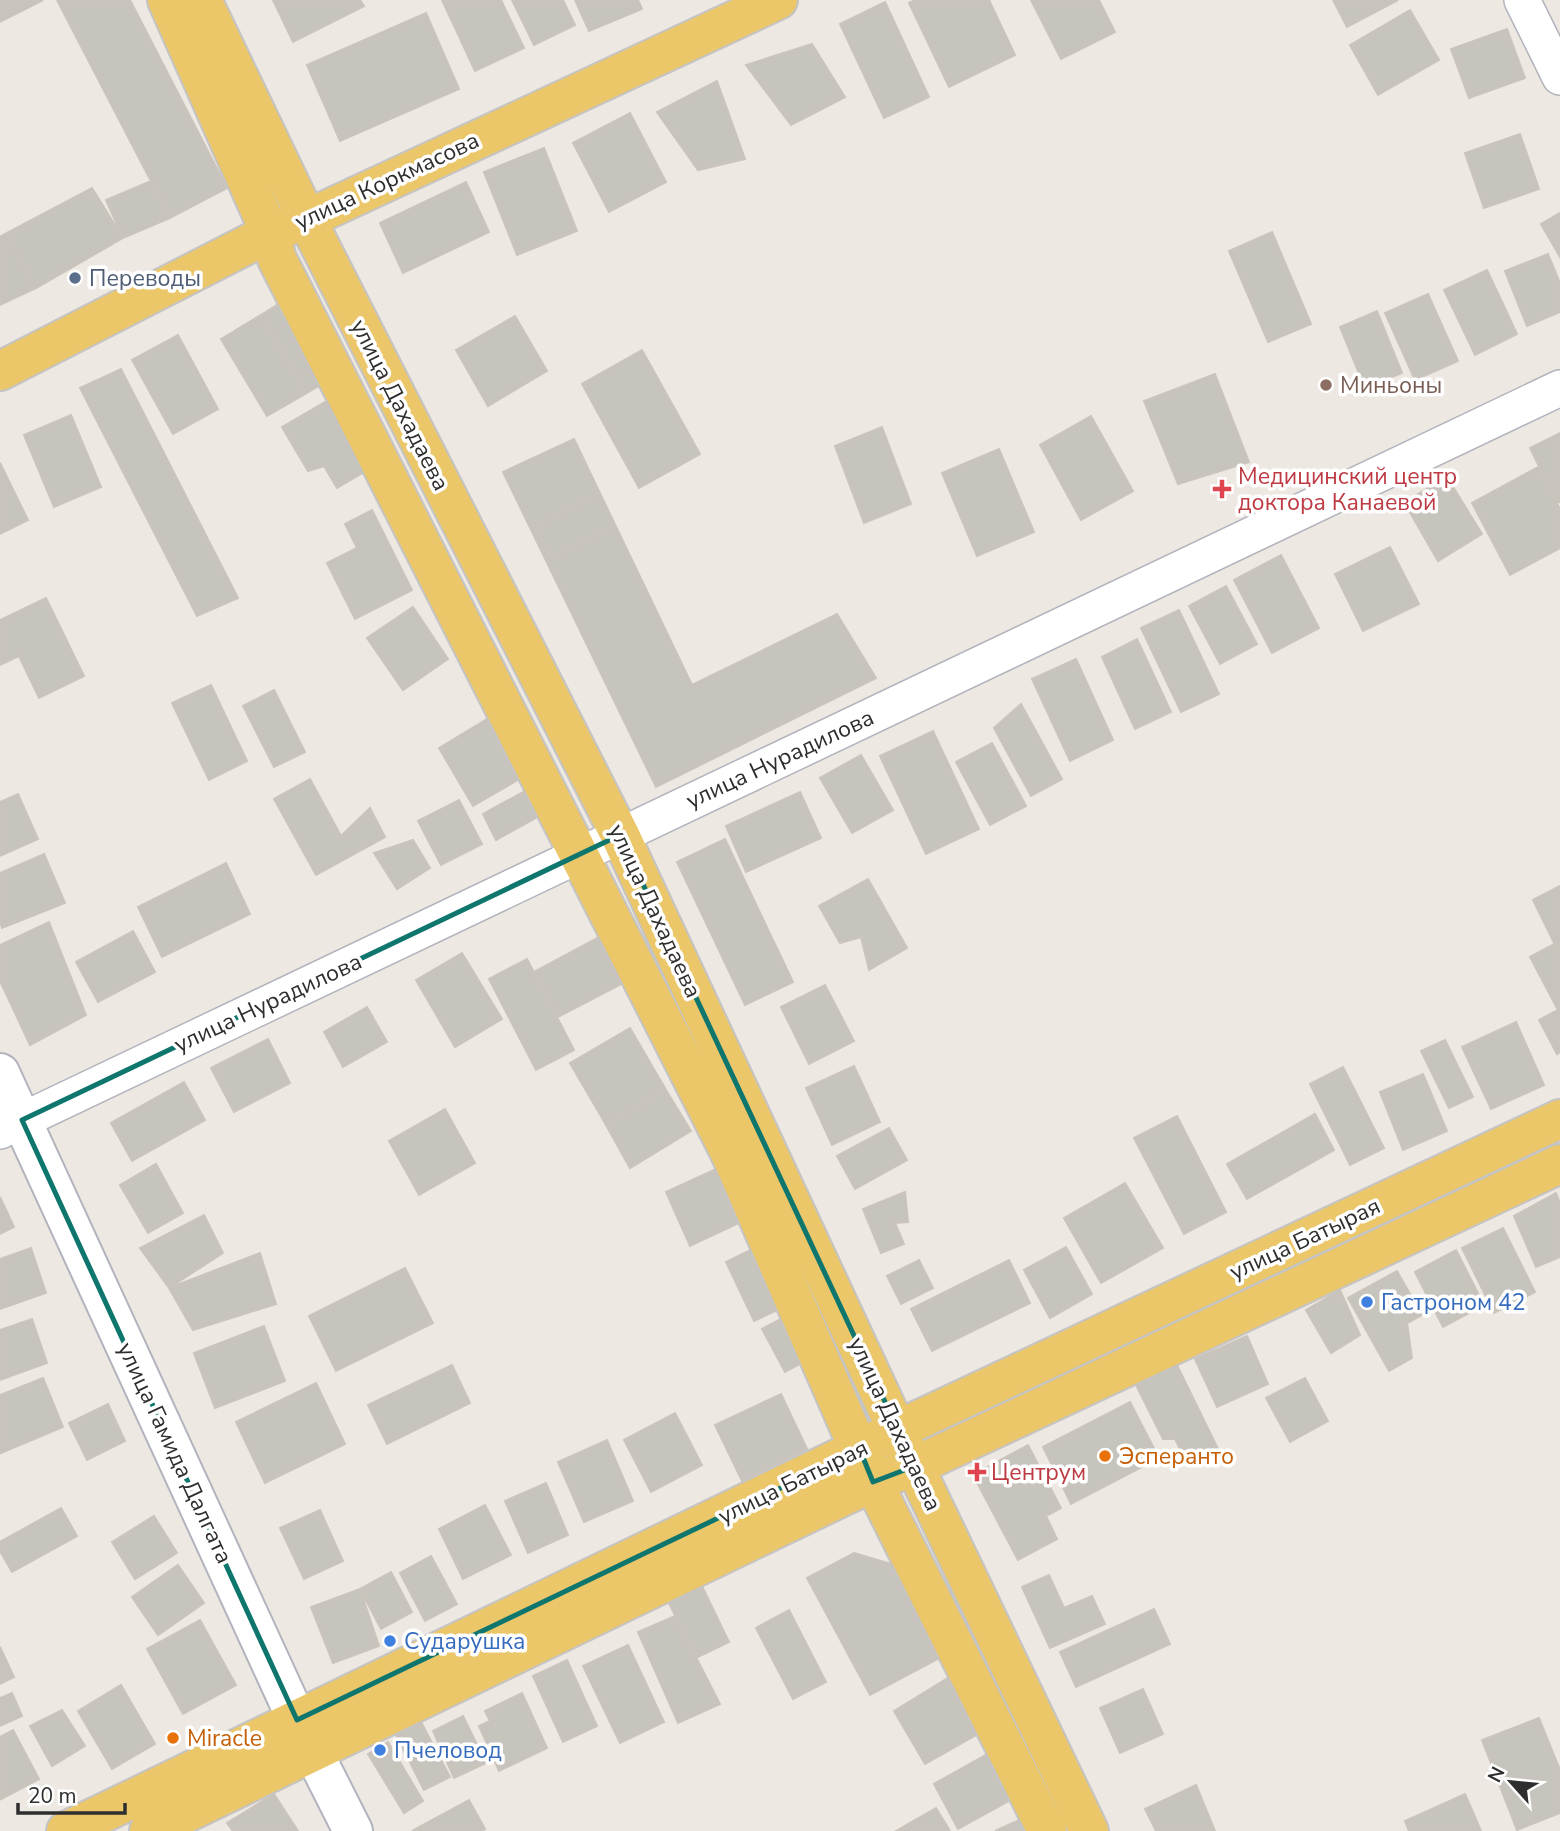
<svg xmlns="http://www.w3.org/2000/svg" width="1560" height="1831" viewBox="0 0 1560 1831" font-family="'Nunito Sans',sans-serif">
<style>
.building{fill:#c7c3bd;stroke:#cac4bb;stroke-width:2}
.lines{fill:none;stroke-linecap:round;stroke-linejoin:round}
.minor-casing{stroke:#b2b4bd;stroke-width:38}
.tertiary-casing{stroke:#b2b4bd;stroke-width:42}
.primary-casing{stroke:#c4c4c4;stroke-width:42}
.minor{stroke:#fff;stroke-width:35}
.tertiary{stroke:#fff;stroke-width:38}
.primary{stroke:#ebc76a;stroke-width:38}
.marked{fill:none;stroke:#0f766e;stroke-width:5;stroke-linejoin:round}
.service-dot{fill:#5c6f8a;stroke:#fff;stroke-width:2.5}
.education-dot{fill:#8d6e63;stroke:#fff;stroke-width:2.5}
.health-dot{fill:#e0444e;stroke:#fff;stroke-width:2.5}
.shop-dot{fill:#3f7fe0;stroke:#fff;stroke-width:2.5}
.food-dot{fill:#e8710a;stroke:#fff;stroke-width:2.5}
.labels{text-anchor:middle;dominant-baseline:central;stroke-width:7;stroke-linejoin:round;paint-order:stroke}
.street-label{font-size:23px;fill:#2e2e2e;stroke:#fff}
.service-label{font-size:23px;fill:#4e5e75;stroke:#fff;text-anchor:start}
.education-label{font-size:23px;fill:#785e54;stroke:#fff;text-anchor:start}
.health-label{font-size:23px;fill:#be3a42;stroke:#fff;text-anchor:start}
.shop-label{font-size:23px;fill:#366cbe;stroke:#fff;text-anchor:start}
.food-label{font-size:23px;fill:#c56008;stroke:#fff;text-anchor:start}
</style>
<rect width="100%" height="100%" fill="#eee8e2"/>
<path class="building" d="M0 0H43L0 22Z
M57 0H130L227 188 170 218Z
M273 0H360L364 6 293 42Z
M442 0H501L524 48 475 71Z
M512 0H563L575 25 534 45Z
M575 0H638L642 9 589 31Z
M915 0H989L1015 55 949 87 909 3Z
M1031 0H1099L1115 32 1061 59Z
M1333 0H1398L1347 27Z
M885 2 929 97 884 118 840 24Z
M1410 10 1439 60 1378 95 1350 45Z
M426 13 459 89 340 141 307 65Z
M1507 29 1525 78 1469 98 1451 49Z
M812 44 845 97 791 125 746 65Z
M717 81 745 159 698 170 657 112Z
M630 113 666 182 609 212 573 143Z
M1520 134 1539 189 1484 208 1465 153Z
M544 148 577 231 517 255 484 172Z
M151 181 170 218 123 238 106 200Z
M466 182 489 232 403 273 380 223Z
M92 188 123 238 36 288 7 233Z
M1560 213V257L1541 224Z
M1272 232 1311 324 1268 342 1229 251Z
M7 233 36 288 0 305V237Z
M1548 254 1560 283V312L1527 326 1505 271Z
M1487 270 1517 334 1475 355 1444 290Z
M304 288 349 368 307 393 261 315Z
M1428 294 1458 361 1415 380 1385 313Z
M1377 311 1402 373 1365 388 1340 327Z
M261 315 307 393 267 416 221 339Z
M515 316 547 371 488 406 456 350Z
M178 335 218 409 173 434 132 360Z
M642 350 700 454 639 488 582 384Z
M121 369 238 598 197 616 80 388Z
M1215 374 1249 462 1178 484 1144 401Z
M342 392 383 461 337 488 324 466 308 471 282 427Z
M71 415 101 487 54 507 24 435Z
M1091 416 1133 491 1081 520 1040 445Z
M882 427 911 504 864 523 835 446Z
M1560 433V502L1557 503 1530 448Z
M574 439 692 685 837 614 876 678 656 787 503 472Z
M999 449 1034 532 977 556 942 473Z
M0 463 28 520 0 534Z
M1538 467 1560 509V548L1510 575 1472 503Z
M1447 477 1482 534 1438 561 1404 502Z
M599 493 615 525 550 557 535 525Z
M372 510 412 590 355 619 327 563 357 548 345 524Z
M1390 547 1419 604 1363 631 1335 574Z
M1281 555 1319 628 1272 653 1234 580Z
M1226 586 1257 644 1220 664 1189 606Z
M46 598 84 676 39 698 19 656 0 665V620Z
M413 607 448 659 403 690 367 638Z
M1179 610 1219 694 1181 712 1141 628Z
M1137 639 1171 712 1135 729 1102 657Z
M1076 659 1113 740 1070 761 1032 679Z
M211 685 247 761 209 780 172 703Z
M274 690 305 752 274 767 243 706Z
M1021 704 1062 779 1031 796 994 728Z
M489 718 523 777 473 806 439 748Z
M933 731 979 829 926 854 880 756Z
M992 743 1026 806 990 825 956 762Z
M861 755 893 810 852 833 820 778Z
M310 779 341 836 370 808 385 837 316 875 274 799Z
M525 791 539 816 496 840 483 814Z
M800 792 821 838 746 872 726 826Z
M18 794 38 839 0 856V802Z
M459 800 482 844 441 865 418 821Z
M725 839 793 982 745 1005 677 862Z
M413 840 430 868 397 889 374 853Z
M44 854 65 903 2 928 0 921V873Z
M226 863 250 914 162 957 138 907Z
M868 879 907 948 869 970 861 937 840 943 819 906Z
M1560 886V955L1533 900Z
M49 922 86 1015 30 1045 0 981V945Z
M133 931 155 972 98 1002 76 962Z
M599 937 623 983 558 1017 534 972Z
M1554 944 1560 956V1052L1557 1054 1539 1020 1558 1010 1530 957Z
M462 953 502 1019 455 1047 416 980Z
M527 959 574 1050 536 1070 489 979Z
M825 985 854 1041 809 1064 781 1007Z
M367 1007 387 1042 343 1067 324 1032Z
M1516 1022 1544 1085 1491 1109 1462 1047Z
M630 1028 666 1090 606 1125 570 1063Z
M268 1039 290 1083 234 1112 211 1068Z
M1445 1040 1473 1097 1449 1108 1421 1051Z
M854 1066 880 1122 832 1145 806 1088Z
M1343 1067 1384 1148 1350 1165 1310 1084Z
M1423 1074 1447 1131 1403 1150 1380 1092Z
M184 1082 205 1120 132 1161 111 1123Z
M666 1090 691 1131 630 1168 606 1125Z
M445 1109 475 1163 419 1195 389 1141Z
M1315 1114 1334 1150 1247 1199 1227 1164Z
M1177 1116 1226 1212 1184 1234 1134 1138Z
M889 1128 907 1160 855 1189 837 1156Z
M156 1164 183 1213 148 1233 120 1185Z
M718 1168 743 1221 690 1246 666 1192Z
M1125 1183 1163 1248 1101 1283 1064 1218Z
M905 1192 908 1222 895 1223 904 1244 881 1253 863 1209Z
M1556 1193 1560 1203V1257L1536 1267 1514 1216Z
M0 1197 14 1227 0 1234Z
M204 1215 223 1253 169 1288 140 1248Z
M1503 1228 1535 1292 1494 1313 1462 1248Z
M771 1240 799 1300 754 1321 726 1262Z
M1066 1247 1092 1294 1050 1318 1024 1270Z
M31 1248 46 1293 0 1309V1259Z
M1456 1250 1484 1305 1443 1327 1415 1272Z
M260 1253 276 1304 193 1330 169 1288Z
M919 1260 933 1288 901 1304 887 1276Z
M1009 1260 1030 1303 932 1351 911 1309Z
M405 1268 433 1323 336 1371 309 1316Z
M1397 1271 1422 1315 1407 1323 1412 1358 1389 1371 1348 1298Z
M1340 1290 1360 1335 1331 1353 1306 1310Z
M801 1308 824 1351 785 1372 762 1329Z
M32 1319 47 1363 0 1380V1330Z
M264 1326 285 1381 215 1408 194 1353Z
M1247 1336 1268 1384 1217 1407 1195 1359Z
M1175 1361 1222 1457 1205 1466 1197 1451 1184 1457 1175 1439H1163L1134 1381Z
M452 1365 470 1403 387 1444 368 1405Z
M43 1378 63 1427 1 1453 0 1395Z
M1305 1378 1328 1421 1290 1442 1266 1398Z
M316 1383 345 1444 265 1483 236 1422Z
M781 1394 807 1449 742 1481 715 1425Z
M1130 1402 1159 1458 1071 1504 1043 1447Z
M108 1404 125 1441 87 1460 69 1423Z
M675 1413 702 1465 651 1492 624 1440Z
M607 1440 633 1501 584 1522 558 1462Z
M1028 1445 1061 1508 1046 1516 1057 1539 1018 1560 973 1475Z
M546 1483 568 1535 528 1553 505 1501Z
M485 1505 511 1555 463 1579 439 1529Z
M61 1508 77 1536 12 1572 0 1551V1542Z
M320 1510 343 1561 304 1579 280 1528Z
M154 1516 177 1553 135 1579 112 1542Z
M854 1553 898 1566 945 1655 870 1695 807 1578Z
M431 1556 457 1604 425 1621 400 1573Z
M178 1565 204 1603 158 1635 132 1597Z
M391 1572 412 1612 381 1629 360 1589Z
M1049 1575 1064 1608 1092 1596 1105 1624 1050 1648 1022 1587Z
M700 1582 729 1642 696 1658 667 1599Z
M360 1589 379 1646 333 1663 311 1607Z
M1154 1609 1170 1644 1076 1687 1060 1652Z
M789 1610 826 1682 793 1699 756 1628Z
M675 1616 720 1704 678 1723 638 1632Z
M200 1620 236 1685 183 1714 147 1649Z
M628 1645 664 1722 620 1743 583 1666Z
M0 1647 14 1677 0 1684Z
M567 1660 597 1726 563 1742 533 1676Z
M948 1678 980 1733 925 1764 894 1711Z
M121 1685 155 1744 112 1769 78 1711Z
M1143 1689 1163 1734 1120 1753 1100 1708Z
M12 1693 22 1716 0 1726V1698Z
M522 1693 547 1748 499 1771 479 1726 490 1721 485 1711Z
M62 1710 85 1746 52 1766 30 1726Z
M463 1716 486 1763 454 1778 433 1731Z
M1539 1718 1560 1770V1813L1517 1830 1482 1740Z
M421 1722 450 1777 424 1790 396 1735Z
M13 1730 39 1779 1 1799 0 1737Z
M388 1742 423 1801 404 1813 368 1754Z
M989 1753 1014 1798 958 1829 934 1784Z
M1196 1785 1215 1831H1156L1145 1809Z
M274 1794 298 1831H233L227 1823Z
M1465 1794 1481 1831H1409L1405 1821Z
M469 1800 485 1829 482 1831H412Z
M936 1808 950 1831H896Z
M1024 1818 1030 1831H995Z"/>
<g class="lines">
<g class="minor-casing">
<path id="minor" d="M1522 0 1560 77
M0 1131 1560 388"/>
</g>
<g class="tertiary-casing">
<path id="tertiary" d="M0 1073 297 1720 353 1831"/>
</g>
<g class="primary-casing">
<path id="primary" d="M167 0 270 233 277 259 730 1153 873 1482 1047 1831
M202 0 317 240 620 835 897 1430 1089 1831
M0 371 270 233 307 219 778 0
M66 1831 897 1430 1560 1119
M149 1831 873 1482 915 1466 1560 1164"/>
</g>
<use href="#minor" class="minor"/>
<use href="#tertiary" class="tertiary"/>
<use href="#primary" class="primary"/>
</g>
<path class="marked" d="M620 835 915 1466 873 1482 860 1450 297 1720 22 1120Z"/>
<circle class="service-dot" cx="75" cy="278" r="7"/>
<circle class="education-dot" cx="1326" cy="385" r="7"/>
<g class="health-dot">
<path d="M1218.5 478.5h7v7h7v7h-7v7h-7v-7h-7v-7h7z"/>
<path d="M973.5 1461.5h7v7h7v7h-7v7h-7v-7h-7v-7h7z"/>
</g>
<g class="shop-dot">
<circle cx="1367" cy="1302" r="7"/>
<circle cx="390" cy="1641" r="7"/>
<circle cx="380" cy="1750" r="7"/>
</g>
<g class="food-dot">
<circle cx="1105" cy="1456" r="7"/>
<circle cx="173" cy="1738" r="7"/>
</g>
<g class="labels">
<g class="street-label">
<text transform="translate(387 181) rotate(-25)">улица Коркмасова</text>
<text transform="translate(400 405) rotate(63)">улица Дахадаева</text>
<text transform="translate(780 759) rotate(-25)">улица Нурадилова</text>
<text transform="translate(655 911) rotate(65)">улица Дахадаева</text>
<text transform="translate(268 1003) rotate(-25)">улица Нурадилова</text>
<text transform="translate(1305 1239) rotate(-25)">улица Батырая</text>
<text transform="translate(895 1424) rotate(65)">улица Дахадаева</text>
<text transform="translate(175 1453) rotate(65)">улица Гамида Далгата</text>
<text transform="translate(793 1482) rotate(-26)">улица Батырая</text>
</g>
<g class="service-label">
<text x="89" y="278">Переводы</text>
</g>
<g class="education-label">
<text x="1340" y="385">Миньоны</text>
</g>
<g class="health-label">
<text x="1238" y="476">Медицинский центр<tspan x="1238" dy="26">доктора Канаевой</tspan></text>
<text x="991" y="1472">Центрум</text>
</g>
<g class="shop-label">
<text x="1381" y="1302">Гастроном 42</text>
<text x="404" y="1641">Сударушка</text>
<text x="394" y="1750">Пчеловод</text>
</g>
<g class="food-label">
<text x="1119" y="1456">Эсперанто</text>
<text x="187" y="1738">Miracle</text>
</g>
</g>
<g transform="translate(1511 1782) rotate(297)" stroke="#ffffff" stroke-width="5" paint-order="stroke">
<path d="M0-5L12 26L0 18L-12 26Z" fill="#2e2e2e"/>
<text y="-10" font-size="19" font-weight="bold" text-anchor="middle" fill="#2e2e2e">N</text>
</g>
<path d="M18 1803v10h107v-10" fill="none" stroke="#2e2e2e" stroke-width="3.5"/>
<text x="28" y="1803" font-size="21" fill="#2e2e2e" stroke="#ffffff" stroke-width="5" paint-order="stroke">20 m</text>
</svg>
